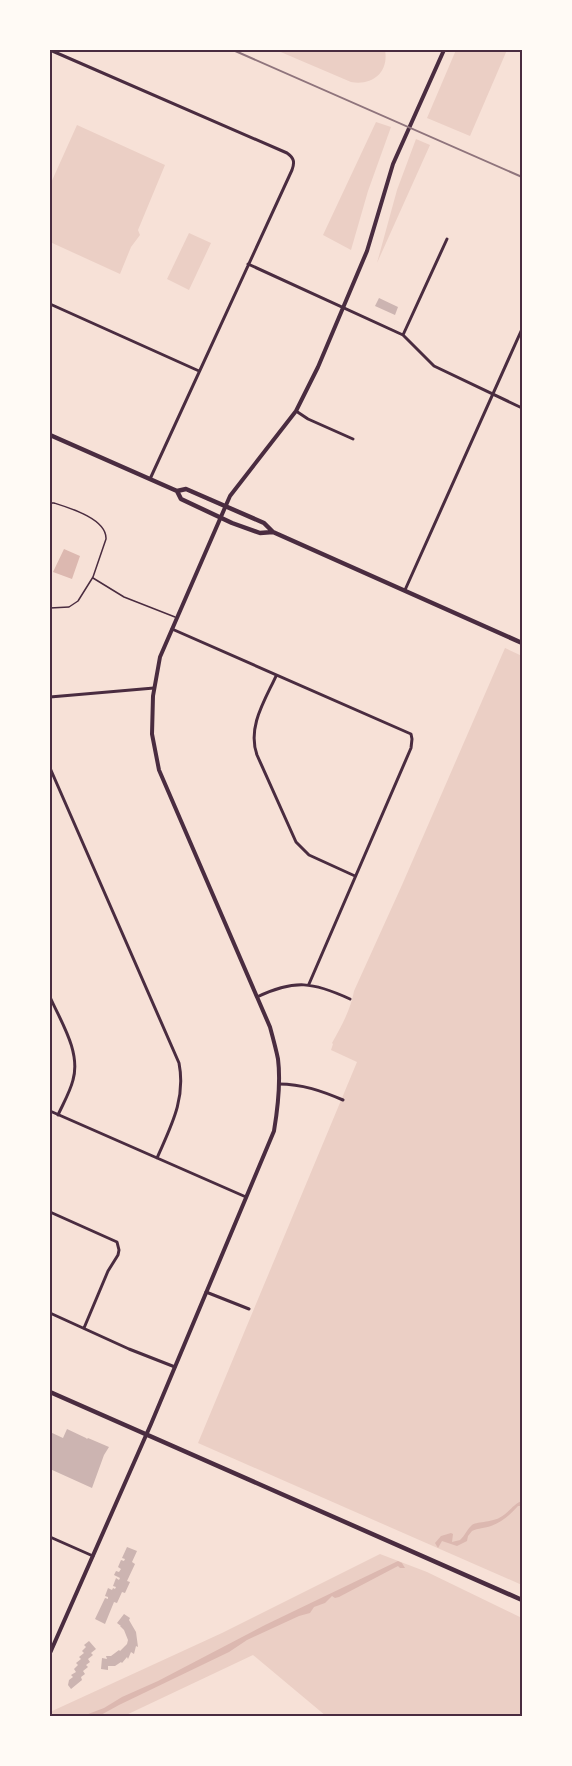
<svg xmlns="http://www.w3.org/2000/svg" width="572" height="1766" viewBox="0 0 572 1766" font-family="Barlow,sans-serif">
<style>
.green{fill:#ebcfc5}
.water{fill:#dcb8b0}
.building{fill:#ccb4b1}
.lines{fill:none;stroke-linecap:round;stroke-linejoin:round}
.service{stroke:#4a2c40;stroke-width:1.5}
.minor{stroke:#4a2c40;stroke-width:3}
.tertiary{stroke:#4a2c40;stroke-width:4}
.secondary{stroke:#4a2c40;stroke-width:4.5}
.rail{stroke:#8f747c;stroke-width:2}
.neatline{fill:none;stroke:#4a2c40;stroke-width:2}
</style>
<rect width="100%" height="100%" fill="#f7e1d7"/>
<path class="green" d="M276 50H385C389 72 373 86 351 82Z
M456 50H507L470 136 427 118Z
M376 122 391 127 368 191 351 250 323 235Z
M77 125 165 165 138 230 140 235 131 247 120 274 50 242V185Z
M416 139 430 145 377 263 397 190Z
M189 233 211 243 189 290 167 279Z
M505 648 522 656V1585L198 1443 357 1062 331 1050 333 1044 332 1043C341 1027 351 1009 354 991L402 885Z
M380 1554 427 1572 522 1618V1716H326L253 1655 124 1716H50V1712L222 1633Z"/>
<path class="water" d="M64 549 80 556 72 579 53 572Z
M522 1501V1506H518C511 1514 502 1522 491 1526 485 1528 478 1528 472 1531L468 1536 467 1541 457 1546 442 1541 438 1548 435 1543 441 1536 451 1533 453 1534 452 1542 460 1540C465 1536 467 1529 472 1525 475 1522 492 1522 499 1518 508 1514 513 1504 522 1501Z
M398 1561 402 1563 405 1568H400L398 1566 339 1597 335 1598 332 1596 325 1603 314 1607 310 1613 299 1616 247 1640 229 1652 119 1705 99 1716H83L104 1708 122 1697 158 1681 265 1625Z"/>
<path class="building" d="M379 298 398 307 395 315 375 306Z
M67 1429 86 1438 87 1439 88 1438 109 1447 104 1455 92 1488 50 1469V1432L63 1438Z
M127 1547 137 1551 132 1562 135 1564 127 1581 130 1582 125 1593 122 1592 117 1603 114 1602 105 1624 95 1619 105 1598 108 1599V1597L105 1596 108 1588 112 1590 113 1588 115 1589 116 1587 113 1586 116 1578 119 1580 120 1578 114 1575 116 1571 119 1572 121 1569 118 1567 121 1560 124 1561 125 1559 122 1558Z
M124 1614 130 1618 129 1620 136 1632 138 1647 136 1646 134 1654 131 1652 128 1659 127 1657 122 1663 121 1662 115 1666H108V1670L101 1669 102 1658 107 1659 106 1656H111L119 1650 120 1651 127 1644 128 1640 124 1630 120 1626H121L117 1623Z
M89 1641 96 1649 91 1653 93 1655 88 1659 90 1662 86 1665 88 1667 83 1671 85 1674 81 1677 82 1680 71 1689 68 1685 69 1680 73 1677 71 1675 76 1672 74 1669 78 1665 76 1663 81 1659 79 1657 84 1653 82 1651 86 1647 84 1645Z"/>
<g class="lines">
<path class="service" d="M50 503H54C70 508 107 519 106 539L93 577 78 601 69 607 50 608
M93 578 124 597 175 617"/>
<path class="minor" d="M50 50 287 153C294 158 295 162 292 170L150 479
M248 264 403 335 434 366 522 408
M50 304 199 371
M403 335 447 239
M296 411 308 419 353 439
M405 590 522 329
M172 629 411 734 412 739 411 748 309 984
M276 676C265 700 247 727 257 755L296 842 309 855 355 876
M50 697 154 688
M50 768 179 1063C186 1099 171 1126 157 1158
M50 997C61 1022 81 1052 73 1080 70 1092 63 1104 58 1115
M257 997C295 979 313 982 350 999
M279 1084C302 1084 322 1091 343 1100
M50 1111 246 1197
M50 1212 117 1242 119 1250 118 1255 108 1271 84 1328
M206 1292 249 1309
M50 1313 129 1349 175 1367
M50 1537 93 1556"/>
<path class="tertiary" d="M50 1653 151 1424 274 1131C278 1107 281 1083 278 1059 276 1049 273 1038 270 1027L159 770 152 734 153 696 160 657 230 496 296 411 318 367 367 251 393 164 444 50"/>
<path class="secondary" d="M50 435 177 491 186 489 264 523 273 532 522 643
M177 491 181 499 232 523 260 533 273 532
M50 1392 522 1600"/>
<path class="rail" d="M233 50 522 177"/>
</g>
<rect width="572" height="1766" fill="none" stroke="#fffaf5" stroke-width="102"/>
<rect x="51" y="51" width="470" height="1664" class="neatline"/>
</svg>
